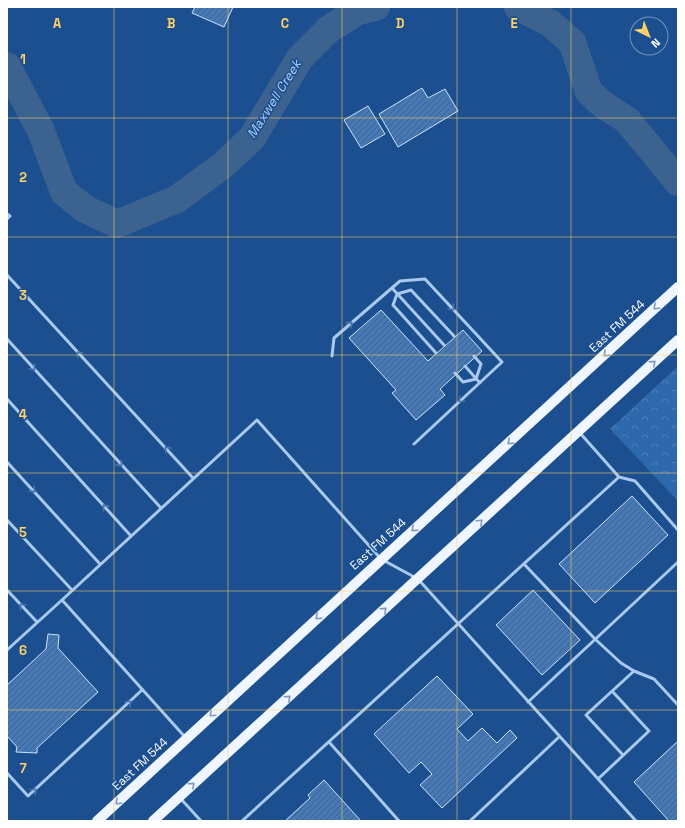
<svg xmlns="http://www.w3.org/2000/svg" width="685" height="828" viewBox="0 0 685 828" font-family="'Space Grotesk',sans-serif">
<style>
.forest{fill:url(#forest-crowns)}
.lines{fill:none;stroke-linecap:round;stroke-linejoin:round}
.river{stroke:#3c6290;stroke-width:28}
.building{fill:url(#building-hatch);stroke:#cfe3fa}
.lane{stroke:#a9c9ee;stroke-width:3}
.primary{stroke:#f0f6ff;stroke-width:10}
.oneway{stroke:#7b9ac1}
.oneway2{stroke:#4674ac}
.grid{fill:none;stroke:#ffd166;stroke-width:1;stroke-opacity:0.55}
.labels{text-anchor:middle;dominant-baseline:central;stroke-width:3;stroke-linejoin:round;paint-order:stroke}
.street-label{font-size:12px;fill:#fff;stroke:#1b4f8f}
.water-label{font-size:13px;font-style:italic;fill:#b5d3f5;stroke:#1b4f8f}
.grid-label{font-size:13px;text-anchor:middle;font-weight:bold;fill:#ffd166;stroke:#1b4f8f;stroke-width:3;stroke-linejoin:round;paint-order:stroke}
</style>
<defs>
<pattern id="forest-crowns" width="20" height="18" patternUnits="userSpaceOnUse"><rect width="20" height="18" fill="#2e69ad"/><path d="M2 6a3 3 0 1 1 6 0M12 15a3 3 0 1 1 6 0" fill="none" stroke="#4d80b9"/></pattern>
<pattern id="building-hatch" width="6" height="6" patternUnits="userSpaceOnUse"><rect width="6" height="6" fill="#4478b7"/><path d="M-1 1l2-2M0 6l6-6M5 7l2-2" fill="none" stroke="#486282"/></pattern>
</defs>
<rect width="100%" height="100%" fill="#1b4f8f"/>
<path class="forest" d="M678 366V501L610 429Z"/>
<g class="lines">
<path class="river" d="M518 7 550 23 572 42 589 92 602 104 627 120 678 182
M7 66 41 131 64 192 85 209 117 224 177 199 222 166 252 138 300 58 329 29 358 11 376 7"/>
</g>
<path class="building" d="M195 7H233L224 27 192 13Z
M422 88 428 98 445 89 458 111 398 147 379 114Z
M368 106 385 134 361 148 344 120Z
M381 310 428 361 463 330 482 351 440 389 445 395 416 420 392 393 396 390 349 338Z
M632 496 668 535 595 603 559 564Z
M533 590 580 640 542 675 496 625Z
M48 634 59 635 58 648 98 692 37 748V753L16 752 17 747 7 736V685L46 649Z
M437 676 473 714 457 729 468 741 482 728 497 743 510 730 517 738 442 808 420 785 432 774 421 762 409 773 374 734Z
M678 741V821H669L634 782Z
M324 780 361 821H285L310 798 308 795Z"/>
<g class="lines">
<path class="lane" d="M7 214 10 216 7 219
M7 275 193 478
M392 288 444 345
M7 339 161 508
M436 353 393 305 397 294 411 290 454 336
M332 356 334 338 400 281 425 279 502 362 414 444
M465 366 480 383
M455 373 463 382 476 379 481 364 474 356
M7 399 131 536
M580 433 619 477 635 481 678 530
M7 462 100 564
M7 520 72 590
M524 564 595 639 621 663 634 671 654 679 678 705
M7 590 37 622
M62 600 257 420 381 559 418 579 636 821
M7 650 62 600 185 737
M528 702 678 562
M329 742 399 821
M623 755 586 715 634 671
M7 773 28 796 142 690
M598 779 649 731 612 691
M181 799 201 821
M242 821 619 477
M470 821 559 737"/>
<path class="primary" d="M97 821 678 287
M153 821 678 340"/>
</g>
<defs><path id="oneway-chevron" d="M-2-3.5L2.5 0L-2 3.5" fill="none" stroke-width="1.6" stroke-linecap="round" stroke-linejoin="round"/></defs>
<g class="oneway">
<use href="#oneway-chevron" transform="translate(656 307) rotate(137)"/>
<use href="#oneway-chevron" transform="translate(606 354) rotate(137)"/>
<use href="#oneway-chevron" transform="translate(653 363) rotate(-42)"/>
<use href="#oneway-chevron" transform="translate(510 442) rotate(138)"/>
<use href="#oneway-chevron" transform="translate(480 522) rotate(-43)"/>
<use href="#oneway-chevron" transform="translate(414 529) rotate(138)"/>
<use href="#oneway-chevron" transform="translate(384 610) rotate(-42)"/>
<use href="#oneway-chevron" transform="translate(318 617) rotate(138)"/>
<use href="#oneway-chevron" transform="translate(288 698) rotate(-42)"/>
<use href="#oneway-chevron" transform="translate(212 714) rotate(137)"/>
<use href="#oneway-chevron" transform="translate(192 785) rotate(-42)"/>
<use href="#oneway-chevron" transform="translate(118 802) rotate(137)"/>
</g>
<g class="oneway2">
<use href="#oneway-chevron" transform="translate(452 308) rotate(47)"/>
<use href="#oneway-chevron" transform="translate(350 324) rotate(-41)"/>
<use href="#oneway-chevron" transform="translate(79 354) rotate(-132)"/>
<use href="#oneway-chevron" transform="translate(33 368) rotate(48)"/>
<use href="#oneway-chevron" transform="translate(461 400) rotate(137)"/>
<use href="#oneway-chevron" transform="translate(167 449) rotate(-132)"/>
<use href="#oneway-chevron" transform="translate(120 464) rotate(48)"/>
<use href="#oneway-chevron" transform="translate(33 490) rotate(48)"/>
<use href="#oneway-chevron" transform="translate(105 507) rotate(-132)"/>
<use href="#oneway-chevron" transform="translate(22 606) rotate(-133)"/>
<use href="#oneway-chevron" transform="translate(129 703) rotate(-43)"/>
<use href="#oneway-chevron" transform="translate(34 791) rotate(-43)"/>
</g>
<path class="grid" d="M114 7V821M228 7V821M342 7V821M457 7V821M571 7V821M7 118H678M7 237H678M7 355H678M7 473H678M7 591H678M7 710H678"/>
<g class="labels">
<g class="street-label">
<text transform="translate(617 326) rotate(-43)">East FM 544</text>
<text transform="translate(378 544) rotate(-42)">East FM 544</text>
<text transform="translate(140 764) rotate(-43)">East FM 544</text>
</g>
<g class="water-label">
<text transform="translate(274 99) rotate(-58)">Maxwell Creek</text>
</g>
</g>
<g class="grid-label">
<text x="57" y="28">A</text>
<text x="171" y="28">B</text>
<text x="285" y="28">C</text>
<text x="400" y="28">D</text>
<text x="514" y="28">E</text>
<text x="23" y="64">1</text>
<text x="23" y="182">2</text>
<text x="23" y="300">3</text>
<text x="23" y="419">4</text>
<text x="23" y="537">5</text>
<text x="23" y="655">6</text>
<text x="23" y="773">7</text>
</g>
<rect width="685" height="828" fill="none" stroke="#ffffff" stroke-width="16"/>
<g transform="translate(649 36) rotate(137)"><circle r="19" fill="#1b4f8f" stroke="#7695bc"/>
<path d="M0-3L7 15L0 10L-7 15Z" fill="#ffd166"/>
<text y="-6" font-size="11" font-weight="bold" text-anchor="middle" fill="#ffffff">N</text>
</g>
</svg>
